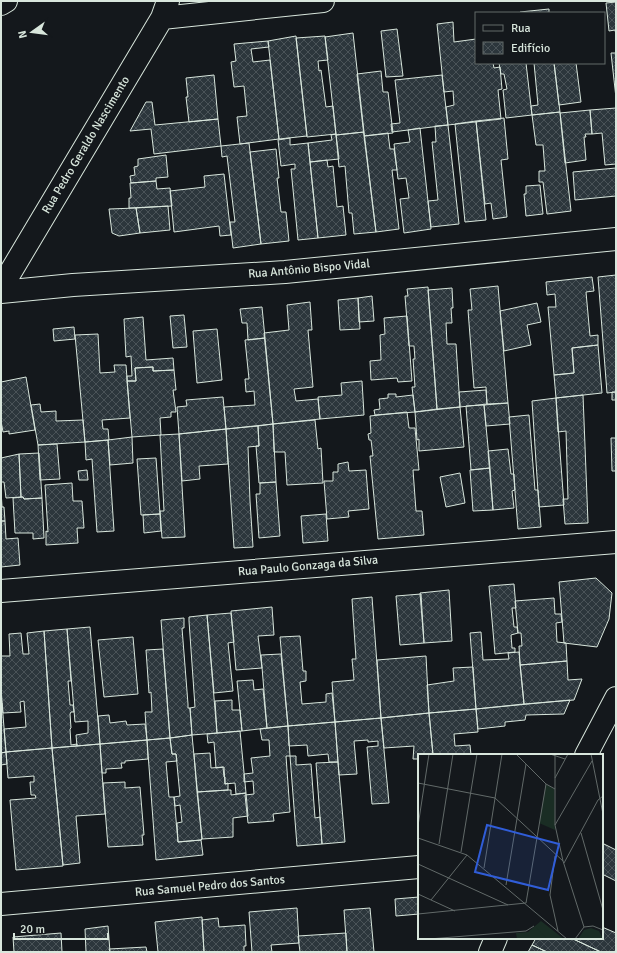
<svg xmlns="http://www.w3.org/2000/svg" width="617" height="953" viewBox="0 0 617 953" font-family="Signika,sans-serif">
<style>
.building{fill:url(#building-cross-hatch);stroke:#d8e6dc}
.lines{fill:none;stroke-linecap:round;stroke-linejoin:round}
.minor-casing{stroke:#d8e6dc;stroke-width:24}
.minor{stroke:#14181c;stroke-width:22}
.labels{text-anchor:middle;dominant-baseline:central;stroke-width:3;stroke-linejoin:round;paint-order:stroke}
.street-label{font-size:12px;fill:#d8e6dc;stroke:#14181c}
.inset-road{fill:none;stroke:#626a69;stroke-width:1}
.view{fill:#305dd8;fill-opacity:0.15;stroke:#305dd8;stroke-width:2}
.inset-edge{fill:none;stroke:#d8e6dc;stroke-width:2}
</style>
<defs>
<pattern id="building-cross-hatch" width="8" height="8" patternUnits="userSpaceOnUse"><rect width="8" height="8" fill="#2c363c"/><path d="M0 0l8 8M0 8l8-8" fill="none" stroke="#4a5358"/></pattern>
</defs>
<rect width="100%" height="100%" fill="#14181c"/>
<path class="building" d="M616 2V35L615 30 609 31 606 3Z
M549 9V13H520V12Z
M453 22 454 42 476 39V63H493L494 68 500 67 502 89 498 90 501 119 448 125 446 107 454 105 453 91 444 92 437 24Z
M397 29 403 76 386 77 381 31Z
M353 33 364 132 336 135 325 37Z
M296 36 307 136 279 139 268 41Z
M325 36 328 60 318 61 319 71 321 70 326 107 333 106 336 134 307 137 296 38Z
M268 41 269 47 251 49 253 62 270 60 279 139 240 144 237 117 247 116 244 86 234 87 231 62 236 61 234 44Z
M611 53H616V98Z
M499 63H526L532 115 506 118 503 90 507 89 504 74H501Z
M534 63H554L560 112 532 115 531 106 538 105Z
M554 63H576L581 102 559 105Z
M381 71 383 92H388L393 133 364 136 357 74Z
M214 75 218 119 189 122 186 97H188L186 78Z
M442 75 448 125 392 132 391 124 400 123 395 80Z
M146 102H152L155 125 218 119 221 146 154 154 151 129 130 131Z
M616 108V164L605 165 602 133 592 134 590 110Z
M590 110 592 134H585L586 137H584L586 160 565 163 560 113Z
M560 112 571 211 547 214 543 182H539V171H545L543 145H536L532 115Z
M504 118 508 159 501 160 507 217 493 219 491 203 485 204 476 121Z
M476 121 486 220 465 222 455 124Z
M448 125 459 224 431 227 428 201 438 200 432 142H436L435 126Z
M420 128 431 229 404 233 400 199 409 198 406 178 398 179 394 144 410 142 408 130Z
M364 132 376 232 354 234 352 213H349L345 166 339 167 336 135Z
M388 133 390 149H394L397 170H392L399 229 376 232 364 136Z
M336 134 339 159 310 162 308 143 332 140 331 135Z
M290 138V145L308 143 318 238 298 240 291 169H295V164L281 166 278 140Z
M249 143 261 244 233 248 230 222H235L227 156 222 157 221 146Z
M276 149 279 178H277L281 212H286L289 241 261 244 250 152Z
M166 155 168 177 156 178V181L131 183 130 176 135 175 134 167 138 166V159Z
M327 160 328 167 333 166 337 207 343 206 346 235 318 238 310 162Z
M616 168V196L575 200 573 172Z
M224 174 231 235 220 236 219 226 174 232 170 191 205 187 204 176Z
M156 181 157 189 170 188 172 206 129 208V198H131L130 183Z
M540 185 543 214 526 216 524 194H526V186Z
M168 206 170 230 140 233 136 208Z
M136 208 140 233 119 236 112 233 109 209Z
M616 275V392L607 393 598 277Z
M592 277 594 291 586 292 590 336 598 335V345L572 348 574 373 554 375 548 307H556L555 294 547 295 546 282Z
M498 286 508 403 487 404 486 387 474 388 468 310H472L470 289Z
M428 287 437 409 415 412 412 387H415L413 359H415L414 346H409L405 296H408L407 289Z
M452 288 453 308H451L452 323H446L447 344H456L460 407 437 409 428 290Z
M372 296 374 321 359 322 358 298Z
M358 298 360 329 340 330 338 300Z
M310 302 312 330H308L313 387 294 389 296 401 318 399 320 419 273 424 264 333 289 330 287 305Z
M537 303 541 322 527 325 531 345 504 351 500 311Z
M262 307 265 338 248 340 247 323H242L240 309Z
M184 315 187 347 173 348 170 316Z
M407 316 412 381 398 382 397 378 371 380 370 361 381 360 380 335 385 334 384 318Z
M143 317 146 360 173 358 174 370 153 371V367L135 368 136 381H127V376H132L131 356 126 357 124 319Z
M74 327 75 339 54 341 53 329Z
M217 329 222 380 197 383 193 331Z
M98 334 100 373 115 372 114 365H126L130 418 102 420 103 429H108L109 440 85 442 75 335Z
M265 338 273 424 226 429 224 407 255 405 254 391 246 392 245 379H249L245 340Z
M598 345 602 393 556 398 554 375 574 373 572 348Z
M153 367V371L174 370 176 390H173L176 412H171V417L160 418 161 435 132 437 127 381H136L135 368Z
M26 377 35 430 9 434V431L3 432 1 421V382Z
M362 381 364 415 320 419 318 397 342 395 341 383Z
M486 390 487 404 460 407 459 392Z
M612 392H616V400H612Z
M388 394H396V397L413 395 415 412 375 415 374 410 380 409 379 399 388 398Z
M583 395 588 523 565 524 563 499H568L566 431 558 432 556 398Z
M223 397 226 429 179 434 177 407 187 406 186 400Z
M556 398 564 505 539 507 532 401Z
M508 403 510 424 486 426 484 405Z
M40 404 41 412 56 411V421L83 420 85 442 38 445 31 405Z
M484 405 490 468 471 470 466 406Z
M460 407 464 447 419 451V439L417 440 415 412Z
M407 412 409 428H415L419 470H413L416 511H422L424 535 378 539 370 456H373L371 440H369L368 434 371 433 370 416Z
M529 415 535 490H538L541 527 518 529 509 417Z
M315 420 318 449 321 448 323 483 287 485 285 452H274L273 424Z
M273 424 276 482 259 483 256 446H259L258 426Z
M258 426 259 446 248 447 250 501 253 547 234 548 226 429Z
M226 429 228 464 199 466 200 479 182 481 179 434Z
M179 434 185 537 162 538 160 511H164L160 435Z
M132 437 133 463 110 465 108 440Z
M611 438H616V471H612Z
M108 440 114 531 97 532 92 459 86 460 85 442Z
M57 444 60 479 40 480 38 445Z
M508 449 511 474H514L515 490 512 491 514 508 493 510 488 451Z
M39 453 42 498 24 499 23 497H21L19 454Z
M19 454 21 497 6 498 4 482H1V458Z
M156 458 160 514 141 515 137 459Z
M348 462 349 471 366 470 369 509 348 511 349 517 327 519 324 481H333V472H338V464Z
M490 468 493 510 473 511 470 470Z
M87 470 88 480H79L78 471Z
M460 473 465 503 446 507 440 477Z
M276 482 280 536 259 538 256 494H260V483Z
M72 483 73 501H82L84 528H77L78 543 46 545V531L48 532 45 485Z
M1 490 2 507H4L5 521H1Z
M23 497 24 499 42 498 44 538 33 539V533H15L13 498Z
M160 514 161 531 144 533 143 515Z
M326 514 328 541 303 543 301 516Z
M1 521H5L6 539 18 538 20 565 1 567Z
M596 578 612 593 609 619 597 647 564 643 559 582Z
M514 584 516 608H512L514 627H517L518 633 511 635 512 648H515V652L495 654 489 586Z
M449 590 452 641 424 643 420 593Z
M421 594 424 643 400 645 396 596Z
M372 597 381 718 335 722 332 682 354 680 352 659H356L352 599Z
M554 598 555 614H561L562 622 556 623 557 642 566 643 567 661 520 665 519 646H522L521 633H518L515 601Z
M272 607 274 635 258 636 262 668 236 670 231 611Z
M231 613 234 642 228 643 233 691 214 693 207 615Z
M207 615 217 733 192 735 190 708 195 707 189 621V617Z
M184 618V628H182L188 704V708H190L192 735 170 738 161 620Z
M90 627 100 744 77 746 76 735 88 733V721L75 722 67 629Z
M67 629 71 681H68L70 705H73L74 712H71L70 714 71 728 70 729 71 745 77 744V746L52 748 44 631Z
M44 631 52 748 6 752 4 729 26 727 24 701 20 702 21 712 3 713 1 689V656H10L9 634 21 633 23 654H29L27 633Z
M481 632 483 660 509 659 508 653 519 652 524 704 476 709 470 633Z
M300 636 303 671H306V681L300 682 302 704 326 702V694L332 693 335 722 288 726 280 637Z
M133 637 138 694 104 697 98 640Z
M163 649 170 738 147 740 145 712H152L151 692 149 693 146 650Z
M281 654 288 726 267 728 261 655Z
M426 656 429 713 381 718 377 660Z
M567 661 568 680 582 679 574 700 524 704 520 665Z
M473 667 476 709 429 713 427 685 454 681 453 668Z
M253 680 254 690 263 689 267 728 242 731 237 681Z
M232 700V710H240L242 731 217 733 215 701Z
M570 700 564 714 526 715 525 720 505 722V726L478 729 476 709Z
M1 703H2L6 752 1 753Z
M476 709 478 732 454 734 455 746 470 745 471 755H433L429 713Z
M429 713 433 755H419V759H413L414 746 384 748 381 718Z
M109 715 110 723 126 721 127 725 145 724 147 740 100 744 98 716Z
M381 718 389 803 372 804 367 747 378 746V741L368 742V740L354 741 357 774 339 775 335 722Z
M335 722 338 762H329L328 754 308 756 307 745 289 746 288 726Z
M288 726 290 756H286L290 812 273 814 274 821 248 823 245 795 254 794 253 781 244 782V774L253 773 251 758 270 756 269 740H262L260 729Z
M240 731 246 793 236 794 235 783 225 784 224 767 216 768 214 742 208 743 207 734Z
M192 735 202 839 201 840 178 842 177 823 182 822 180 805 175 806 174 797 180 796 176 754H172L170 738Z
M170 738 172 754H176L177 761 166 762 169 797H174L178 842 201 840 203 855 156 860 147 740Z
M147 740 148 759 125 761V763H121L122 768 106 769V773H102L100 744Z
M100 744 105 814 76 816 80 863 63 865 52 748Z
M52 748 63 866 16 870 10 800 36 798 35 795H31L30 782H34V776L8 778 6 752Z
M6 752 7 764 1 765V753Z
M210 753 211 768 223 767 224 777H225V784L228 783V790L197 792 194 754Z
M290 756H296V765L311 764 315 818 320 817 322 844 297 846Z
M338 762 345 842 322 844 316 763Z
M125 782V788L140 787 144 835H142L143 845 108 847 103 783Z
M228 790H231V795L246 793 248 816 233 818V837L202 839 197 792Z
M602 843 616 850V881L602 874Z
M419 897V914L396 916 395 899Z
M297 908 299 943 271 945 272 952H252L249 912Z
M370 908 374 952H347L344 910Z
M202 917 204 952H158L155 922Z
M218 918 219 927 245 925 246 946H244V952H204L202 920Z
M108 926 110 952H86L85 929Z
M602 927 616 933V952H601L571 938H602Z
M61 933 62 952H14L13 937Z
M346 933 347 952H300L298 936Z
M536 938H571L601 952H547L532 945Z
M532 945 547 952H528Z
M146 947 147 952H110L109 949Z"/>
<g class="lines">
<g class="minor-casing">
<path id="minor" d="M1 4 6 1
M162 18 323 1
M1 288 162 18 168 1
M1 292 73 285 285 272 616 239
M1 591 616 542
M586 755 616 698
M1 904 419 867
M490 952 496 938"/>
</g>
<use href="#minor" class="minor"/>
</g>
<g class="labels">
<g class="street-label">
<text transform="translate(86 145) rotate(-59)">Rua Pedro Geraldo Nascimento</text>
<text transform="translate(309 269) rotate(-5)">Rua Antônio Bispo Vidal</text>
<text transform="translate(308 566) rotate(-5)">Rua Paulo Gonzaga da Silva</text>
<text transform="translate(210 886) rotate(-5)">Rua Samuel Pedro dos Santos</text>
</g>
</g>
<g transform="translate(418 754)">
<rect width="185" height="185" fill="#14181c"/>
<path d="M128 30 136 35 137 76 121 69ZM123 167 146 185H99L98 179 110 178ZM173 174 181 177 185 185H160L166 176Z" fill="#1a2d24"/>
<path d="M118 173 129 185H106Z" fill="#1a2d24"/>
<path class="inset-road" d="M98 0 128 30 137 35M132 0 147 5M137 0V71L145 107 166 173M173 0 185 60M137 24 150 0M0 29 77 44 145 107M137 71 174 7M0 72 11 0M163 79 185 156M0 84 49 101 149 185M21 90 35 0M43 98 59 0M137 102 132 141 140 177M146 109 180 46 185 42M0 110 90 151M66 114 84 0M88 131 108 10M0 140 37 157M13 146 49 101M0 160 108 149 128 30M11 185 108 177 116 172M157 185 166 173 175 172 185 176"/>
<path class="view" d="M69 71 141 90 130 136 57 118Z"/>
<rect width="185" height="185" class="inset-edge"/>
</g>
<rect width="617" height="953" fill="none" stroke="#d8e6dc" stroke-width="4"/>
<rect x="475" y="12" width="130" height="52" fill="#14181c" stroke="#626a69"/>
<rect x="483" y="25" width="20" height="6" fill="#14181c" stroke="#626a69"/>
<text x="511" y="32" font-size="12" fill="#d8e6dc">Rua</text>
<rect x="483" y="42" width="20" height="12" fill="url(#building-cross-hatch)" stroke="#626a69"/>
<text x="511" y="52" font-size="12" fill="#d8e6dc">Edifício</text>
<g transform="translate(32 32) rotate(256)" stroke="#14181c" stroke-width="3" paint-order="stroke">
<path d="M0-3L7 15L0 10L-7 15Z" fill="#d8e6dc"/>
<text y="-6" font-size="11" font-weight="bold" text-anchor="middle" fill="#d8e6dc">N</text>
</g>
<path d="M14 933v6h94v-6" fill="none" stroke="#d8e6dc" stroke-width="2"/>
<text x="20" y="933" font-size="12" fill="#d8e6dc" stroke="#14181c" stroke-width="3" paint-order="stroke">20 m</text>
</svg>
